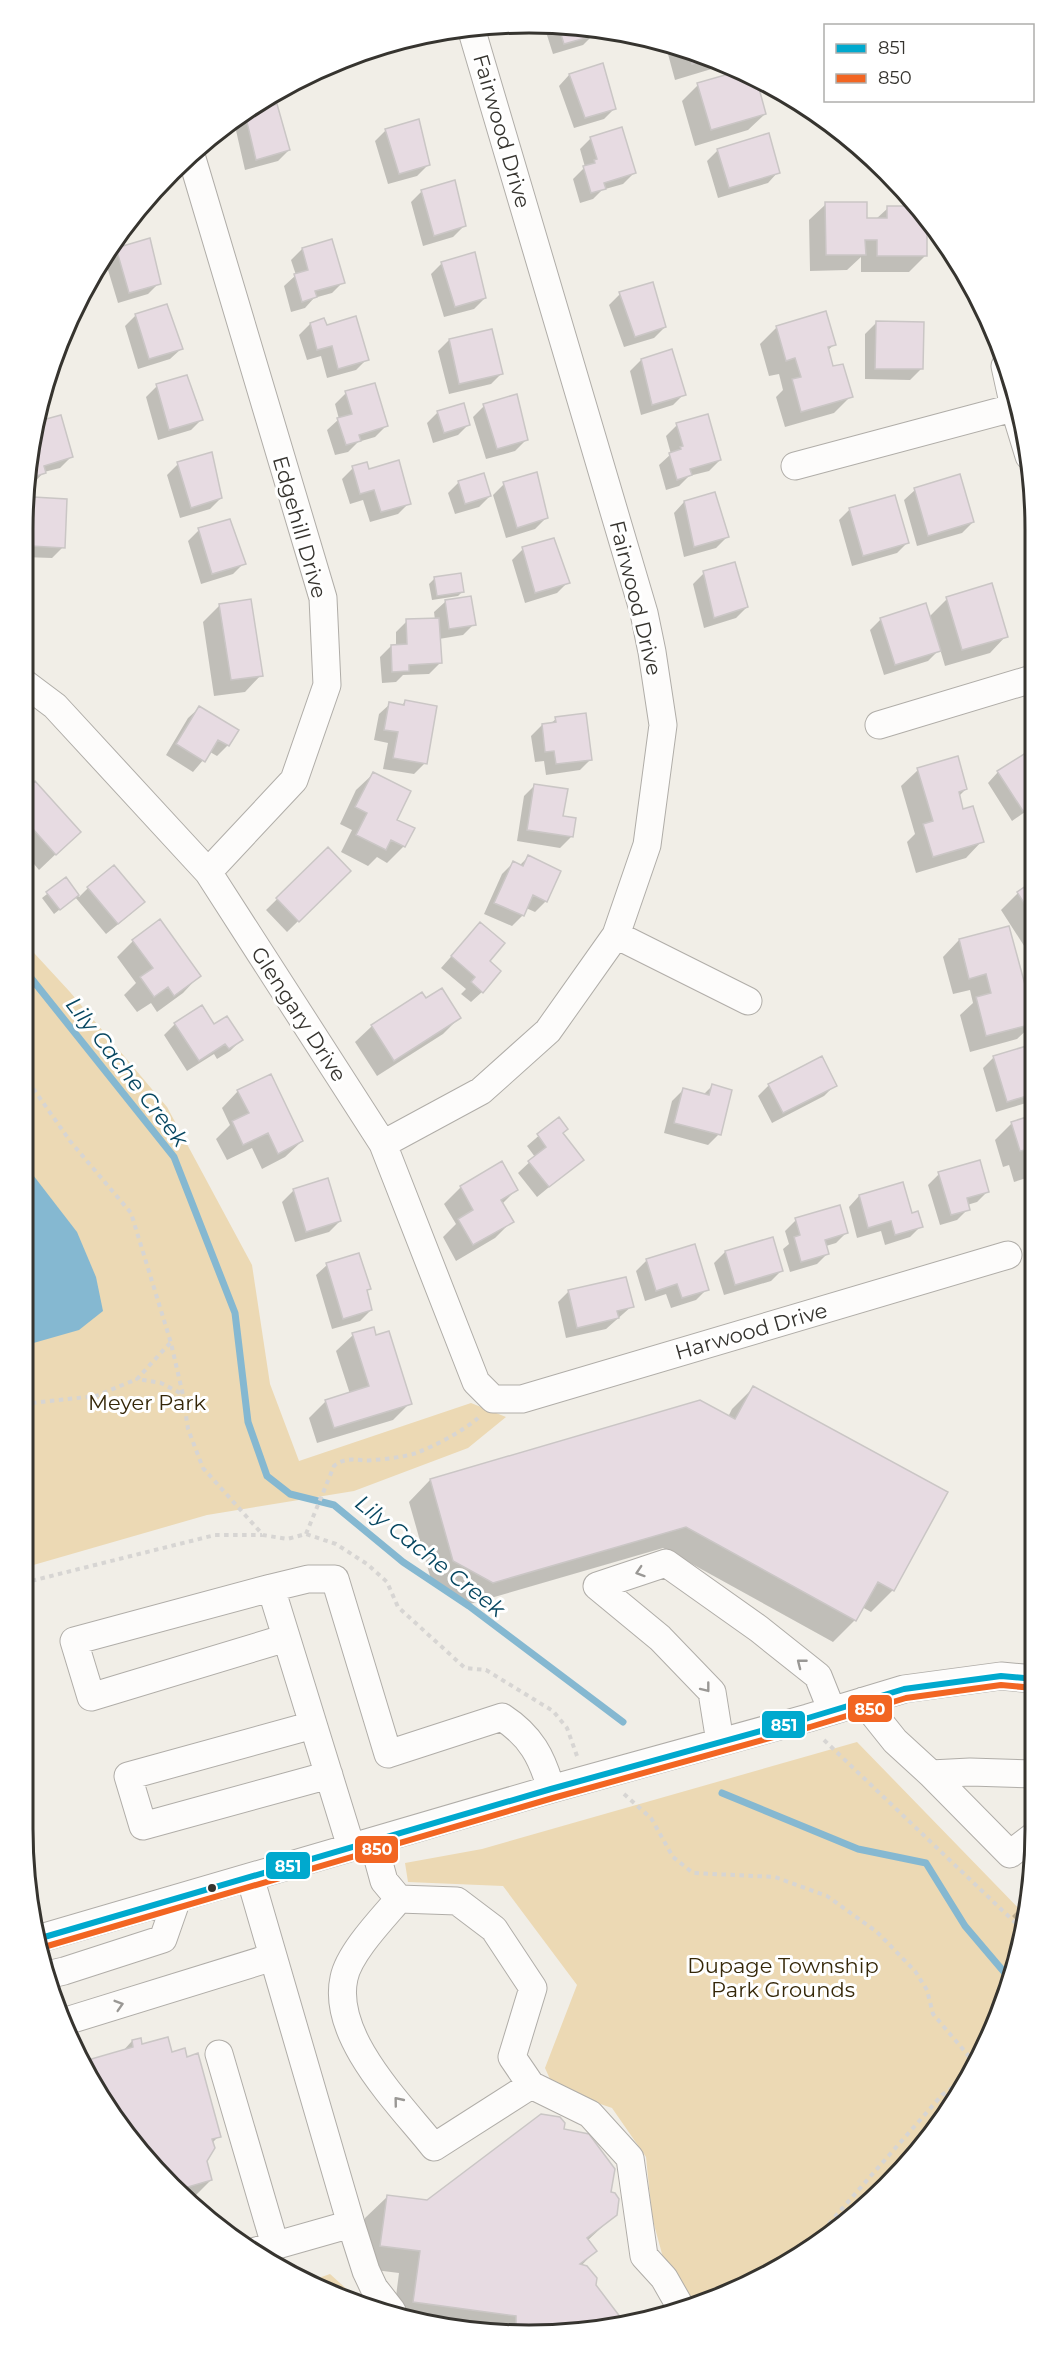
<svg xmlns="http://www.w3.org/2000/svg" width="1058" height="2358" viewBox="0 0 1058 2358" font-family="Montserrat,sans-serif">
<style>
.green{fill:#ecd9b4}
.water{fill:#85b8d1}
.shadow{fill:#0003}
.lines{fill:none;stroke-linecap:round;stroke-linejoin:round}
.stream{stroke:#85b8d1;stroke-width:7}
.building{fill:#e7dbe2;stroke:#cac6c5;stroke-width:1.5}
.minor-casing{stroke:#b0ada8;stroke-width:29}
.path{stroke:#d7d5d3;stroke-width:4;stroke-dasharray:4.5 4.5;stroke-linecap:butt}
.minor{stroke:#fdfcfb;stroke-width:27}
.bus-1-casing{stroke:#fff;stroke-width:10}
.bus-2-casing{stroke:#fff;stroke-width:10}
.bus-1{stroke:#00a9ce;stroke-width:6}
.bus-2{stroke:#f26522;stroke-width:6}
.oneway{stroke:#9a9895}
.bus-dot{fill:#36342f;stroke:#fff;stroke-width:2}
.labels{text-anchor:middle;dominant-baseline:central;stroke-width:6;stroke-linejoin:round;paint-order:stroke}
.street-label{font-size:21px;fill:#36342f;stroke:#fff}
.park-label{font-size:21px;fill:#352708;stroke:#fff}
.water-label{font-size:22px;font-style:italic;fill:#074761;stroke:#fff}
.rim{fill:none;stroke:#36342f;stroke-width:3}
.line-badge{stroke:#fff;stroke-width:2}
.badge-label{font-size:16px;text-anchor:middle;font-weight:bold;fill:#fff}
</style>
<rect width="100%" height="100%" fill="#f1eee7"/>
<path class="green" d="M23 941 70 992 167 1107 252 1265 270 1384 299 1461 471 1403 506 1417 468 1448 354 1491 207 1515 23 1568Z
M857 1742 1027 1917 1026 1928 997 2023 910 2163 782 2268 691 2302 665 2265 652 2217 646 2157 612 2108 554 2088 545 2068 577 1985 503 1886 408 1882 405 1863 482 1849Z
M330 2274 351 2293 349 2295 310 2281Z"/>
<path class="water" d="M23 1162 77 1232 96 1277 103 1311 79 1330 23 1346Z"/>
<path class="shadow" d="M541 24 592 29 594 34 583 45 553 54 546 32H544Z
M665 43 723 61 728 64 675 80Z
M741 72 755 79 765 114 748 130 695 146 682 101 698 85Z
M569 75 615 108 604 119 574 128 559 86Z
M246 115 289 150 278 161 245 170 235 126Z
M418 121 428 165 417 176 388 184 375 141 386 130Z
M591 138 634 173 623 184 602 190 593 199 580 203 573 179 585 167 580 149Z
M718 150 778 172 768 183 718 198 707 161Z
M422 191 464 226 453 237 423 246 411 202Z
M826 204 866 220 876 219 888 208 918 207 926 215V255L909 272H861V257L847 270 810 271 809 220Z
M116 249 159 283 148 294 118 303 105 260Z
M302 249 343 282 332 293 314 298 305 308 291 312 284 286 296 275 291 260Z
M474 254 485 298 474 309 444 317 431 274 442 263Z
M96 271 97 275 89 283Z
M620 294 665 327 654 338 624 347 609 305Z
M136 315 181 349 170 359 138 369 125 326Z
M876 323 921 369 910 380 865 379V334Z
M310 324 326 326 367 359 356 370 327 378 321 356 307 360 299 335Z
M777 327 835 344 827 351 832 368 851 396 834 413 785 427 776 397 783 390 779 374 769 376 760 344Z
M449 340 502 373 491 384 449 394 438 351Z
M641 360 684 394 673 405 641 415 630 371Z
M157 386 193 400 196 399 202 419 191 430 158 440 146 397Z
M346 393 386 426 375 437 358 442 348 452 335 455 327 430 339 419 335 404Z
M516 396 526 440 515 451 486 459 473 417 484 406Z
M438 412 469 424 458 435 433 443 427 423Z
M60 416 71 457 60 468 44 472 33 484 27 485 34 424Z
M677 425 720 460 709 471 689 476 679 486 666 490 659 465 671 454 666 436Z
M178 464 221 498 210 509 180 518 167 475Z
M353 468 409 503 398 514 370 522 363 500 350 504 342 479Z
M459 482 490 496 479 507 455 514 448 493Z
M504 484 546 518 535 529 506 538 493 495Z
M915 490 973 522 962 533 917 546 904 500Z
M34 499 63 547 52 558 23 557 25 508Z
M684 502 727 537 716 548 684 557 674 513Z
M850 509 908 542 897 553 852 566 839 520Z
M199 530 244 563 233 574 201 584 188 541Z
M523 549 568 582 557 593 525 603 512 560Z
M704 573 747 607 736 618 704 628 693 584Z
M434 579 463 591 458 596 432 600 429 584Z
M947 599 1006 636 990 653 945 666 940 649 928 661 884 675 870 630 881 619 929 617Z
M445 602 474 624 463 635 439 639 440 663 429 674 403 675 396 682 382 683 380 657 391 646H396V632L407 621 435 620 434 612Z
M220 605 261 675 245 692 214 696 203 622Z
M405 702 425 763 414 774 383 769 388 743 374 740 379 714 390 704 401 706Z
M199 708 228 745 217 756 210 752 193 772 166 755 188 718Z
M556 719 591 759 580 770 546 775 544 761 535 762 531 736 542 725 550 724Z
M1032 750V807L1012 821 988 783 998 772Z
M918 770 966 789 958 797 962 811 982 841 966 858 916 873 907 842 915 834 901 786Z
M373 774 395 820 404 846 387 863 377 857 368 866 341 852 352 830 340 824 356 790Z
M35 783 79 832 39 870 23 851V795Z
M535 785 562 817 571 837 560 848 517 841 524 796Z
M328 849 349 871 287 932 266 910Z
M528 857 546 901 535 912 526 908 523 915 512 926 484 914 502 874 513 863 519 866Z
M66 879 79 897 88 888 132 913 106 934 75 897 54 914 42 898Z
M1032 884 1033 949 1028 952 1001 910 1018 893Z
M480 924 488 962 482 992 471 1002 461 994 466 989 441 968Z
M1008 927 1033 1024 1017 1039 970 1052 960 1015 973 1003 970 990 953 994 943 957 959 940Z
M133 941 199 976 183 993 157 1012 151 1003 137 1012 124 995 136 983 117 957Z
M426 1000 459 1018 443 1034 377 1076 355 1042 372 1026Z
M175 1024 214 1026 241 1040 230 1051 217 1059 214 1054 187 1071 164 1035Z
M1033 1046V1101L996 1112 983 1068 994 1057Z
M769 1085H835L824 1096 772 1123 758 1096Z
M712 1086 719 1134 708 1145 664 1133 672 1101 683 1090 703 1095Z
M238 1091 302 1141 285 1157 262 1169 252 1148 227 1160 216 1139 230 1125 222 1108Z
M1033 1117V1176L1014 1182 1009 1165 1003 1167 995 1140 1012 1123Z
M558 1119 561 1134 582 1160 537 1197 518 1173 535 1157 527 1146Z
M501 1164 516 1190 502 1204 512 1221 495 1238 456 1261 443 1237 456 1224 444 1204 461 1187Z
M939 1174 988 1191 977 1202 967 1205 968 1209 957 1220 940 1225 928 1185Z
M327 1180 340 1221 329 1232 295 1242 282 1202 293 1191Z
M1033 1189 1034 1230 1024 1198Z
M859 1196 911 1215 921 1226 910 1237 885 1245 881 1231 857 1238 849 1207Z
M796 1220 847 1232 836 1243 826 1246 828 1253 817 1264 790 1272 783 1249 789 1244 785 1231Z
M725 1252 782 1270 771 1281 724 1295 714 1263Z
M647 1260 707 1289 696 1300 671 1308 666 1294 645 1301 636 1271Z
M327 1265 369 1289 366 1292 371 1310 360 1321 332 1329 316 1275Z
M569 1291 632 1306 606 1329 566 1338 558 1302Z
M353 1335 410 1403 393 1420 317 1443 309 1418 326 1401 350 1394 336 1351Z
M754 1387 893 1590 871 1612 862 1607 855 1620 833 1642 663 1548 470 1604 432 1583 409 1502 430 1480 728 1417 732 1409Z
M1029 1900 1026 1928 1025 1929 1012 1916Z
M132 2041 171 2054 219 2136 212 2143 205 2160 211 2180 192 2199 148 2163 122 2052Z
M562 2131 609 2193 616 2214 587 2241 595 2251 581 2266 625 2326 529 2335 431 2326 394 2312 399 2273 359 2268 365 2218 387 2197 427 2202Z"/>
<g class="lines">
<path class="stream" d="M23 968 174 1157 235 1313 248 1422 267 1476 290 1494 334 1505 403 1562 469 1606 623 1722
M722 1793 858 1849 926 1863 965 1926 1010 1979"/>
</g>
<path class="building" d="M558 25 594 29 596 35 564 44Z
M688 50 713 58 692 64Z
M603 63 616 109 585 118 569 74Z
M739 71 757 81 766 114 711 130 697 83Z
M277 104 290 150 256 160 245 114Z
M419 119 430 165 399 174 385 129Z
M622 127 636 173 604 183 606 189 591 193 583 166 595 163 594 160 597 159 590 137Z
M769 133 780 173 729 188 717 149Z
M455 180 466 226 434 236 421 190Z
M825 202H867V218H887V206H916L927 217V256H877V240H865L866 255H826Z
M150 238 161 284 129 293 116 248Z
M332 239 345 283 315 291 317 297 302 302 294 274 308 270 302 248Z
M475 252 486 298 455 307 441 262Z
M653 282 666 327 635 337 619 292Z
M167 304 183 349 149 359 135 314Z
M826 311 836 345 828 347 833 366 843 364 853 397 801 412 792 379 801 377 795 358 786 361 776 326Z
M356 316 369 360 338 369 332 346 317 350 310 323 324 318 327 325Z
M876 321 924 322 923 369H875Z
M492 329 503 374 459 384 449 339Z
M672 349 686 395 652 405 641 359Z
M187 375 203 420 169 430 156 384Z
M375 383 388 426 359 435 361 441 346 445 337 418 352 414 345 391Z
M517 394 528 440 497 449 483 404Z
M464 403 470 425 444 433 437 411Z
M708 414 721 460 690 469 692 475 677 480 669 453 681 449 680 447 683 446 676 423Z
M61 415 73 457 44 466 46 473 30 478 28 470 30 448 37 446 32 430 35 422Z
M212 452 222 498 191 508 177 462Z
M399 460 411 504 381 512 374 490 360 494 352 466 367 462 369 469Z
M537 472 548 518 517 528 503 482Z
M484 473 491 496 465 504 458 481Z
M960 474 974 522 928 536 914 488Z
M715 492 729 537 694 547 684 501Z
M895 495 909 543 863 556 849 508Z
M33 497 67 499 65 548 31 546Z
M230 519 246 564 212 574 198 528Z
M554 538 570 583 535 593 522 547Z
M735 562 748 607 714 618 703 571Z
M461 573 464 592 437 596 434 577Z
M992 583 1008 637 962 650 946 597Z
M471 596 476 625 449 629 445 600Z
M251 599 263 676 231 680 219 604Z
M926 603 941 651 895 665 880 618Z
M439 618 442 663 409 665V671L392 672 391 645 407 644 406 619Z
M405 700 437 706 427 764 393 758 398 732 384 730 389 702 404 705Z
M199 706 239 730 229 746 218 740 205 762 176 744Z
M586 713 592 760 556 764 554 751 545 752 542 724 556 722 555 717Z
M1032 749V805L1023 811 997 771Z
M958 756 967 789 959 792 963 809 973 806 984 842 933 857 923 824 933 821 917 768Z
M373 772 411 791 397 820 415 828 405 847 391 840 386 850 356 835 367 813 355 807Z
M35 781 81 832 56 855 33 829 27 834 23 829V793Z
M534 784 568 789 563 816 576 818 573 837 527 830Z
M328 847 351 871 299 922 276 898Z
M528 855 561 871 547 902 533 895 524 916 494 903 513 861 523 866Z
M114 865 145 902 118 924 87 887Z
M66 877 79 895 60 910 46 892Z
M1032 882 1033 917 1017 892Z
M160 919 201 976 174 996 168 987 154 997 140 977 153 968 132 940Z
M480 922 505 943 490 961 501 971 483 993 471 982 475 977 451 956Z
M1009 926 1033 1014V1024L986 1036 976 997 991 993 986 974 969 979 959 939Z
M442 988 461 1018 394 1061 371 1025 422 992 426 998Z
M202 1005 214 1024 227 1016 243 1040 229 1049 225 1044 199 1061 174 1023Z
M1033 1044V1094L1007 1102 993 1056Z
M822 1056 837 1086 783 1113 768 1084Z
M271 1074 303 1141 278 1154 268 1133 243 1145 232 1121 249 1113 237 1090Z
M712 1084 732 1090 721 1135 674 1123 683 1088 709 1095Z
M1033 1115V1165L1030 1166 1025 1150 1020 1151 1011 1122Z
M559 1117 568 1129 563 1133 584 1160 549 1187 528 1161 546 1147 537 1134Z
M980 1160 989 1192 967 1198 970 1210 951 1215 938 1172Z
M502 1161 518 1190 501 1200 514 1222 473 1245 458 1219 473 1210 460 1186Z
M328 1178 341 1221 306 1232 293 1189Z
M903 1182 912 1213 918 1211 923 1227 895 1235 891 1221 868 1228 859 1195Z
M840 1205 848 1233 825 1240 829 1254 801 1262 794 1237 800 1235 795 1218Z
M773 1237 783 1271 735 1285 725 1251Z
M695 1244 709 1290 682 1298 677 1284 656 1291 646 1259Z
M359 1253 371 1289 367 1290 372 1310 343 1319 326 1263Z
M626 1277 634 1307 617 1311 619 1318 577 1328 568 1290Z
M374 1327 376 1335 389 1331 412 1404 334 1428 325 1400 369 1386 352 1333Z
M753 1386 948 1492 894 1591 878 1582 856 1621 686 1527 493 1583 453 1561 430 1479 700 1400 735 1419Z
M168 2037 172 2052 185 2048 187 2057 198 2053 221 2137 212 2139 215 2148 207 2161 212 2180 181 2189 148 2163 90 2082 81 2062 133 2047 132 2040 141 2038 142 2044Z
M541 2114 560 2117 565 2123 564 2129 589 2134 615 2169 611 2192 615 2193 619 2199 617 2215 587 2238 597 2251 580 2264 587 2266 597 2278 596 2285 627 2326 535 2335 522 2333 516 2324V2316L413 2302 420 2251 380 2246 387 2195 427 2200Z"/>
<g class="lines">
<g class="minor-casing">
<path id="minor" d="M191 155 323 598 327 685 294 780 208 872
M1005 366 1014 407 1029 456
M795 466 1016 407
M23 682 55 706 208 872 383 1144 476 1382 493 1399H522L1008 1255
M879 725 1032 679
M616 935 748 1001
M383 1144 481 1091 548 1031 616 935 647 845 663 725 652 652 644 613 471 28
M271 1588 308 1579H335L388 1754 502 1717C531 1736 542 1757 551 1789
M286 1638 91 1697 74 1641 271 1588 351 1847
M863 1701 895 1741 931 1774 970 1772 1035 1774
M313 1725 128 1776 143 1826 329 1775
M720 1742 712 1692 660 1638 597 1586 666 1563 759 1629 818 1676 832 1711
M931 1774 1010 1854 1035 1835
M373 1841 384 1881 399 1899 457 1901 494 1929 533 1988 512 2057 531 2085 590 2114 630 2158 644 2256 664 2278 680 2306
M250 1877 351 2224 366 2271 374 2288 392 2311
M399 1899C382 1919 349 1953 344 1978 331 2037 400 2104 434 2147L531 2085
M41 1938 551 1789 808 1718 904 1689 1001 1676 1035 1679
M47 1975 64 1971 163 1939 177 1899
M63 2022 273 1957
M219 2054 275 2245
M256 2251 351 2224"/>
</g>
<path class="path" d="M23 1074 70 1141 131 1213 171 1343 183 1395 188 1429 203 1468 263 1535 287 1539 306 1534 336 1544 367 1564 387 1582 398 1607 465 1668 486 1670 553 1711 567 1728 577 1756
M170 1343 137 1379 161 1383 182 1394
M23 1404 96 1396 137 1379
M306 1534 334 1466C348 1455 359 1462 374 1460 387 1459 404 1457 416 1453 435 1446 463 1431 478 1418
M23 1583 215 1535H262
M824 1740 1025 1932
M624 1794 651 1818 673 1857 693 1873 775 1877 827 1896 877 1932 915 1971 927 1990 933 2014 973 2061
M811 2244 942 2095 959 2083"/>
<use href="#minor" class="minor"/>
<g class="bus-1-casing">
<path id="bus-1" d="M41 1938 551 1789 808 1718 904 1689 1001 1676 1035 1679"/>
</g>
<g class="bus-2-casing">
<path id="bus-2" d="M44 1947 553 1798 810 1727 906 1698 1001 1685 1034 1688"/>
</g>
<use href="#bus-1" class="bus-1"/>
<use href="#bus-2" class="bus-2"/>
</g>
<defs><path id="oneway-chevron" d="M-2-3.5L2.5 0L-2 3.5" fill="none" stroke-width="1.6" stroke-linecap="round" stroke-linejoin="round" transform="scale(1.5)"/></defs>
<g class="oneway">
<use href="#oneway-chevron" transform="translate(640 1572) rotate(162)"/>
<use href="#oneway-chevron" transform="translate(801 1663) rotate(-142)"/>
<use href="#oneway-chevron" transform="translate(706 1688) rotate(52)"/>
<use href="#oneway-chevron" transform="translate(119 2005) rotate(-17)"/>
<use href="#oneway-chevron" transform="translate(398 2101) rotate(-129)"/>
</g>
<circle class="bus-dot" cx="212" cy="1888" r="5"/>
<g class="labels">
<g class="street-label">
<text transform="translate(502 131) rotate(74)">Fairwood Drive</text>
<text transform="translate(300 527) rotate(74)">Edgehill Drive</text>
<text transform="translate(636 598) rotate(76)">Fairwood Drive</text>
<text transform="translate(299 1014) rotate(57)">Glengary Drive</text>
<text transform="translate(751 1331) rotate(-16)">Harwood Drive</text>
</g>
<g class="park-label">
<text x="147" y="1402">Meyer Park</text>
<text x="783" y="1965">Dupage Township<tspan x="783" dy="24">Park Grounds</tspan></text>
</g>
<g class="water-label">
<text transform="translate(127 1072) rotate(52)">Lily Cache Creek</text>
<text transform="translate(430 1556) rotate(38)">Lily Cache Creek</text>
</g>
</g>
<path d="M0 0H1058V2358H0ZM529 33H529A496 496 0 0 1 1025 529V1829A496 496 0 0 1 529 2325H529A496 496 0 0 1 33 1829V529A496 496 0 0 1 529 33Z" fill="#fff" fill-rule="evenodd"/>
<path class="rim" d="M529 33H529A496 496 0 0 1 1025 529V1829A496 496 0 0 1 529 2325H529A496 496 0 0 1 33 1829V529A496 496 0 0 1 529 33Z"/>
<g class="line-badge">
<rect x="847" y="1694" width="46" height="29" rx="6" fill="#f26522"/>
<rect x="761" y="1710" width="45" height="29" rx="6" fill="#00a9ce"/>
<rect x="354" y="1835" width="45" height="29" rx="6" fill="#f26522"/>
<rect x="265" y="1851" width="46" height="29" rx="6" fill="#00a9ce"/>
</g>
<g class="badge-label">
<text x="870" y="1715">850</text>
<text x="784" y="1731">851</text>
<text x="377" y="1855">850</text>
<text x="288" y="1872">851</text>
</g>
<rect x="824" y="24" width="210" height="78" fill="#ffffff" stroke="#afaeac" stroke-width="1.5"/>
<rect x="836" y="44" width="30" height="9" fill="#00a9ce" stroke="#afaeac" stroke-width="1.5"/>
<text x="878" y="54" font-size="18" fill="#36342f">851</text>
<rect x="836" y="74" width="30" height="9" fill="#f26522" stroke="#afaeac" stroke-width="1.5"/>
<text x="878" y="84" font-size="18" fill="#36342f">850</text>
</svg>
